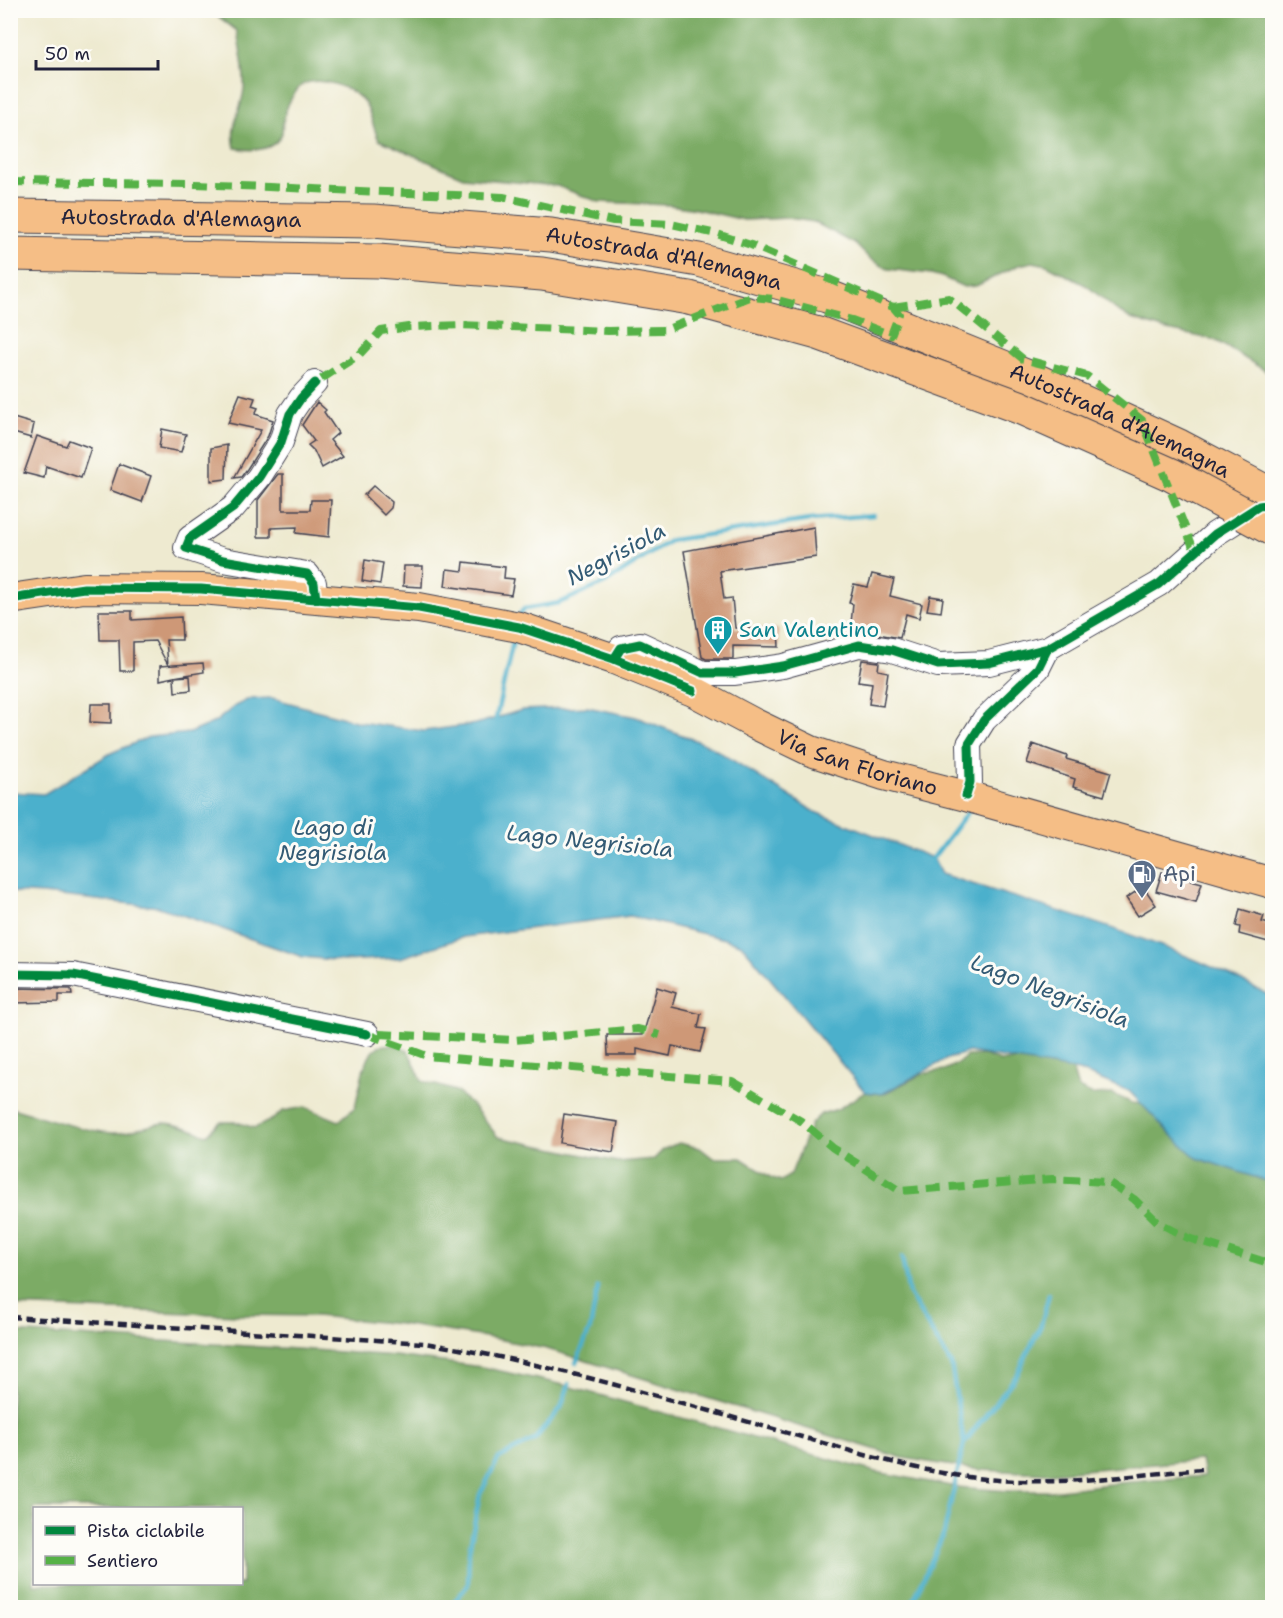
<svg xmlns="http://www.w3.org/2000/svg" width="1283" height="1618" viewBox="0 0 1283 1618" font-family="'Shantell Sans',sans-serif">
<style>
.forest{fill:#7cab65;stroke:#4f6650;stroke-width:1.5;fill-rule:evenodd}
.water{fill:#4cb0cc;stroke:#376984;stroke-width:1.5}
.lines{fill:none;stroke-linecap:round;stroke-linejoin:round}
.stream{stroke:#4cb0cc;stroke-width:4.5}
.building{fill:#ce9877}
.minor-casing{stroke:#414051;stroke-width:26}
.major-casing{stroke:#414051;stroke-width:32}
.highway-casing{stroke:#414051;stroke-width:35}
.minor{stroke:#fff;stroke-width:24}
.major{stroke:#f5be86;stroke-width:30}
.highway{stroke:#f5be86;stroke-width:33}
.rail{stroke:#22223b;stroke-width:4.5;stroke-dasharray:9 4.5;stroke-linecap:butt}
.highway-bridge-casing{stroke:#414051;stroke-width:35;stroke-linecap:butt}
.highway-bridge{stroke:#f5be86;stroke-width:33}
.quiet{stroke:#55b146;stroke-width:8;stroke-dasharray:15 8;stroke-linecap:butt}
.cycleway-casing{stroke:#fdfcf7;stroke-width:13}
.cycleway{stroke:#00873e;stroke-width:9}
.labels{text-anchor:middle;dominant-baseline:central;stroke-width:6;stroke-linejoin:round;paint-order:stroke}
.street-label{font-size:21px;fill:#22223b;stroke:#fdfcf7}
.culture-label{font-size:21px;fill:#0d838f;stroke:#fdfcf7;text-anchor:start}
.service-label{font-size:21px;fill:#4e5e75;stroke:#fdfcf7;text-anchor:start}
.water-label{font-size:22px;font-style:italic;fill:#335b75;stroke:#fdfcf7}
</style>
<rect width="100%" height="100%" fill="#fdfcf7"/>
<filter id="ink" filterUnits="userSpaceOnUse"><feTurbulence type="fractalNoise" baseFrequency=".0167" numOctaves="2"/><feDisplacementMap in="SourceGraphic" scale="12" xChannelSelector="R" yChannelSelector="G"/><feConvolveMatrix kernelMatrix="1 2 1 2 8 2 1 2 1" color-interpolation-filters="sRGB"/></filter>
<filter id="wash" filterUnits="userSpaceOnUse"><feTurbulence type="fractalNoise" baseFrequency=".008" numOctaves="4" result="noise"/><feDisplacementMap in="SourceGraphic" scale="24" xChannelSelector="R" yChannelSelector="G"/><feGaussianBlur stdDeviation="1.35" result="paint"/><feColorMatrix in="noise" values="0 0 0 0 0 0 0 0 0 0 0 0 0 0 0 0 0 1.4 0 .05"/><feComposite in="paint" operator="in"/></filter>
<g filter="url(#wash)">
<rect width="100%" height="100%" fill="#eeead0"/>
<path class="forest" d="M211 11H1272V375L1215 340 1163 329 1131 319 1115 309 1087 286 1047 265 1033 262 1019 265 976 286 964 287 942 277 931 274 888 269 870 259 855 244 814 222 788 218 744 220 696 209 669 205 599 202 557 186 463 177 379 140C373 129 372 116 366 105 357 88 312 71 298 89 290 98 285 111 283 122 282 126 283 133 281 136 271 152 250 151 235 148 229 124 242 111 244 88 245 69 240 50 237 31Z
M391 1044 408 1050 422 1081 456 1091 473 1106 498 1137 618 1162 654 1159 664 1149 679 1143 700 1148 713 1158H741L770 1177 781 1181 791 1174 811 1124 821 1114 838 1109 865 1092 883 1094 922 1074 944 1070 957 1064 967 1056 984 1055 1000 1061H1012L1026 1057 1071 1065 1078 1088 1093 1095 1113 1094 1132 1103 1151 1104 1272 1163V1607H11V1332L314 1350 395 1356 482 1367 560 1384 876 1472 957 1487 1009 1491H1051L1119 1483 1204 1476 1201 1460 1048 1473 979 1470 903 1458 547 1349 486 1337 400 1324 316 1316 238 1315 11 1306V1108C45 1117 78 1130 113 1133 131 1134 145 1125 163 1123 176 1122 194 1131 207 1135L220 1122H236L255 1128 273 1119 283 1111 305 1107 339 1121 355 1107 364 1067 372 1052 379 1046ZM34 1508H242V1584H34Z"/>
<path class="water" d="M272 698 359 722 424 731 476 724 522 710 587 707 636 717 710 746 815 812 933 858 941 874C1051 910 1171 940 1272 997V1183L1197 1158 1172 1136 1129 1091 1079 1071 969 1052 947 1059 882 1094 865 1092 742 945 725 939 630 916 464 937 400 958 343 961 303 957 159 907 43 894 11 892V792L44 794 111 753 149 737 189 733 215 722 235 706 249 699Z"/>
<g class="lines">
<path class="stream" d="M519 615 524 609 559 603 605 583 671 540 810 520 873 515
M496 718 514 637
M933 858 970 809
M902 1258 909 1294 951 1364 964 1443
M576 1363 590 1329 598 1287
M449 1608 468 1585 469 1551 480 1494 499 1458 534 1440 561 1408 569 1384
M910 1608 944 1533 964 1443 1017 1375 1041 1325 1049 1294"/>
</g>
<g id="blocks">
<path class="building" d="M240 394 255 398 252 406 258 408 255 414 273 420 268 436 247 469 241 477 234 478 261 430 228 423Z
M317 402 326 410 324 412 338 433 330 440 343 456 322 468 314 451 308 445 314 441 302 425Z
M10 417 34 424 31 438 10 432Z
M162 429 186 434 181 452 159 448Z
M37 436 66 446 69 440 91 448 81 478 46 466 44 478 24 473Z
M227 445 226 479 211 481V448Z
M119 464 151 476 142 502 110 490Z
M278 474H283V510H310L311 500H331L329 537 296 533 297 527 271 528V537H258V500Z
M373 486 392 502 391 508 384 515 364 495Z
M814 527 816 557 720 571 724 599 732 598 735 628 778 629 779 647 733 646V659H706L702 657 684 551Z
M365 560 383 563 380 584 362 581Z
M464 562 505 567 504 578 514 579 511 595 445 586 447 569 463 571Z
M404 566H423L422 587 403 586Z
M872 574 894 579 890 596 922 604 919 618 906 614 900 638 861 631 850 633 853 604 849 603 854 584 868 587Z
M930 596 943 598 941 612 927 610Z
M99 611H132V620L181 617 182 640H166L168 665 155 641 133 642V671H120L119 640H100Z
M862 660 879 662 878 670 888 672 883 706 869 704 872 683 858 681Z
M203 663 204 672 174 677 190 676 191 690 175 692 174 677 160 680V666Z
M91 704H111V723L90 722Z
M1033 744 1067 756 1066 759 1111 772 1104 796 1073 787 1075 779 1027 763Z
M1162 872 1202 883 1196 902 1156 891Z
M1140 889H1145L1156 905 1138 916 1126 898Z
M1240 909 1264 916 1262 922 1272 925V943L1239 934 1240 927 1236 926Z
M657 987 676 993 672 1007 701 1014 698 1028 706 1029 700 1052 672 1046 670 1056 637 1049V1055H608L607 1035H643Z
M10 988 71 989 72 995H59V1002L10 1003Z
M564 1114 618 1122 613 1152 560 1143Z"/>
</g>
</g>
<g filter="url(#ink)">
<use href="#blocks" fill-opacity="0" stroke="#414051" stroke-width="1.5"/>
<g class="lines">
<g class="minor-casing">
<path id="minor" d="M315 383 301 398 290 414 281 442 259 477 233 508 190 538 186 548 223 560 307 574 314 583 316 599
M614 659 621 648 640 644 703 673H735L783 666 859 645 892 650 938 665 989 663 1048 648 1159 584 1215 534 1256 508
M966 796 970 782 969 744 984 720 1038 668 1048 648
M10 974 73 975 367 1034"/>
</g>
<g class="major-casing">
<g id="major">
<path id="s1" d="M10 599 84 588 201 589 419 608 519 627 614 659 693 691 755 724 811 751 884 775 966 796 1272 883"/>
</g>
</g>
<g class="highway-casing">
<g id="highway">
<path id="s2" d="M10 216 373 221 551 235 699 260 827 296 1033 379 1179 446 1272 495"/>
<path d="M10 254 378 261 542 274 689 298"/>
</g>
</g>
<use href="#minor" class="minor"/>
<use href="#major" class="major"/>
<use href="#highway" class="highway"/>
<path class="rail" d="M10 1317 424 1343C544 1362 660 1397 777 1430 842 1448 908 1470 976 1478 1051 1487 1127 1476 1202 1469"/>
<g class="highway-bridge-casing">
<path id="highway-bridge" d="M689 298 818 333 1019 407 1172 475 1272 529"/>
</g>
<use href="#highway-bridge" class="highway-bridge"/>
<path class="quiet" d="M10 182 195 184 503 197 613 221 671 224 717 234 751 245 893 307 899 314 891 335 852 320 774 299 750 297 665 330 608 331 461 325 409 327 381 331 359 355 315 383
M893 307 949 298 1023 359 1087 376 1142 420 1195 552
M367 1034 427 1056 732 1081 801 1121 833 1148 900 1191 1052 1179 1108 1182 1134 1199 1159 1223 1188 1238 1272 1264
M379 1034 515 1040 638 1029 660 1035"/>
<g class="cycleway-casing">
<path id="cycleway" d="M315 383 301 398 290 414 281 442 259 477 233 508 190 538 186 548 223 560 307 574 314 583 316 599
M10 599 84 588 201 589 419 608 519 627 614 659 693 691
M614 659 621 648 640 644 703 673H735L783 666 859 645 892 650 938 665 989 663 1048 648 1159 584 1215 534 1259 506 1272 504
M966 796 970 782 969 744 984 720 1038 668 1048 648
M10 974 73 975 367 1034"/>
</g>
<use href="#cycleway" class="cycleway"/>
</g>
</g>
<defs>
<g id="building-pin" transform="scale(1.5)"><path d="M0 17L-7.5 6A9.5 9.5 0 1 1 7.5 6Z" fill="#0f9aa8" stroke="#fdfcf7"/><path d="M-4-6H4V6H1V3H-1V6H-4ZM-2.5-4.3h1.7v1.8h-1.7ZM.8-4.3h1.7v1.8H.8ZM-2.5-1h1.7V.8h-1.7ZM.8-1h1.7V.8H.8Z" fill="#fff"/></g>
<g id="fuel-pin" transform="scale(1.5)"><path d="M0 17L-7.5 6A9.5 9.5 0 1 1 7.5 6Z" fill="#5c6f8a" stroke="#fdfcf7"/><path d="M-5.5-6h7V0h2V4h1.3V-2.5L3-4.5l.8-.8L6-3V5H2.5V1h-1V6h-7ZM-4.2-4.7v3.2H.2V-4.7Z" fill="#fff"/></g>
</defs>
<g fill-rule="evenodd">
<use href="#building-pin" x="718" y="630"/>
<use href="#fuel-pin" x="1142" y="874"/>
</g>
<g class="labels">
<g class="street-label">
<text stroke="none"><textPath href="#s2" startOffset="171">Autostrada d'Alemagna</textPath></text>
<text stroke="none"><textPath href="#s2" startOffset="657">Autostrada d'Alemagna</textPath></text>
<text stroke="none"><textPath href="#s2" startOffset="1143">Autostrada d'Alemagna</textPath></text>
<text stroke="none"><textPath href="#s1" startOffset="878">Via San Floriano</textPath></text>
</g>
<g class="culture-label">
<text x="739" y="630">San Valentino</text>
</g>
<g class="service-label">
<text x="1163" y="874">Api</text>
</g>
<g class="water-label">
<text transform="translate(616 554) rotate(-28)">Negrisiola</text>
<text x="333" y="827">Lago di<tspan x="333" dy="25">Negrisiola</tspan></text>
<text transform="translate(590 841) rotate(6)">Lago Negrisiola</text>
<text transform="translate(1050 991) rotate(21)">Lago Negrisiola</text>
</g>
</g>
<rect width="1283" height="1618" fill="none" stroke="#fdfcf7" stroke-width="36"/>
<rect x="33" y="1507" width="210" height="78" fill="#fdfcf7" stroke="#a5a5ac" stroke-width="1.5"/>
<rect x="45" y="1526" width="30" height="9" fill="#00873e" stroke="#a5a5ac" stroke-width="1.5"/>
<text x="87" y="1537" font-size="18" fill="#22223b">Pista ciclabile</text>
<rect x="45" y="1556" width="30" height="9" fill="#55b146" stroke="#a5a5ac" stroke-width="1.5"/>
<text x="87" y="1567" font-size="18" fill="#22223b">Sentiero</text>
<path d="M36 60v9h122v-9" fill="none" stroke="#22223b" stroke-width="3"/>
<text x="45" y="60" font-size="18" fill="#22223b" stroke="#fdfcf7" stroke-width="4.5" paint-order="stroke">50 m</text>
</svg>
